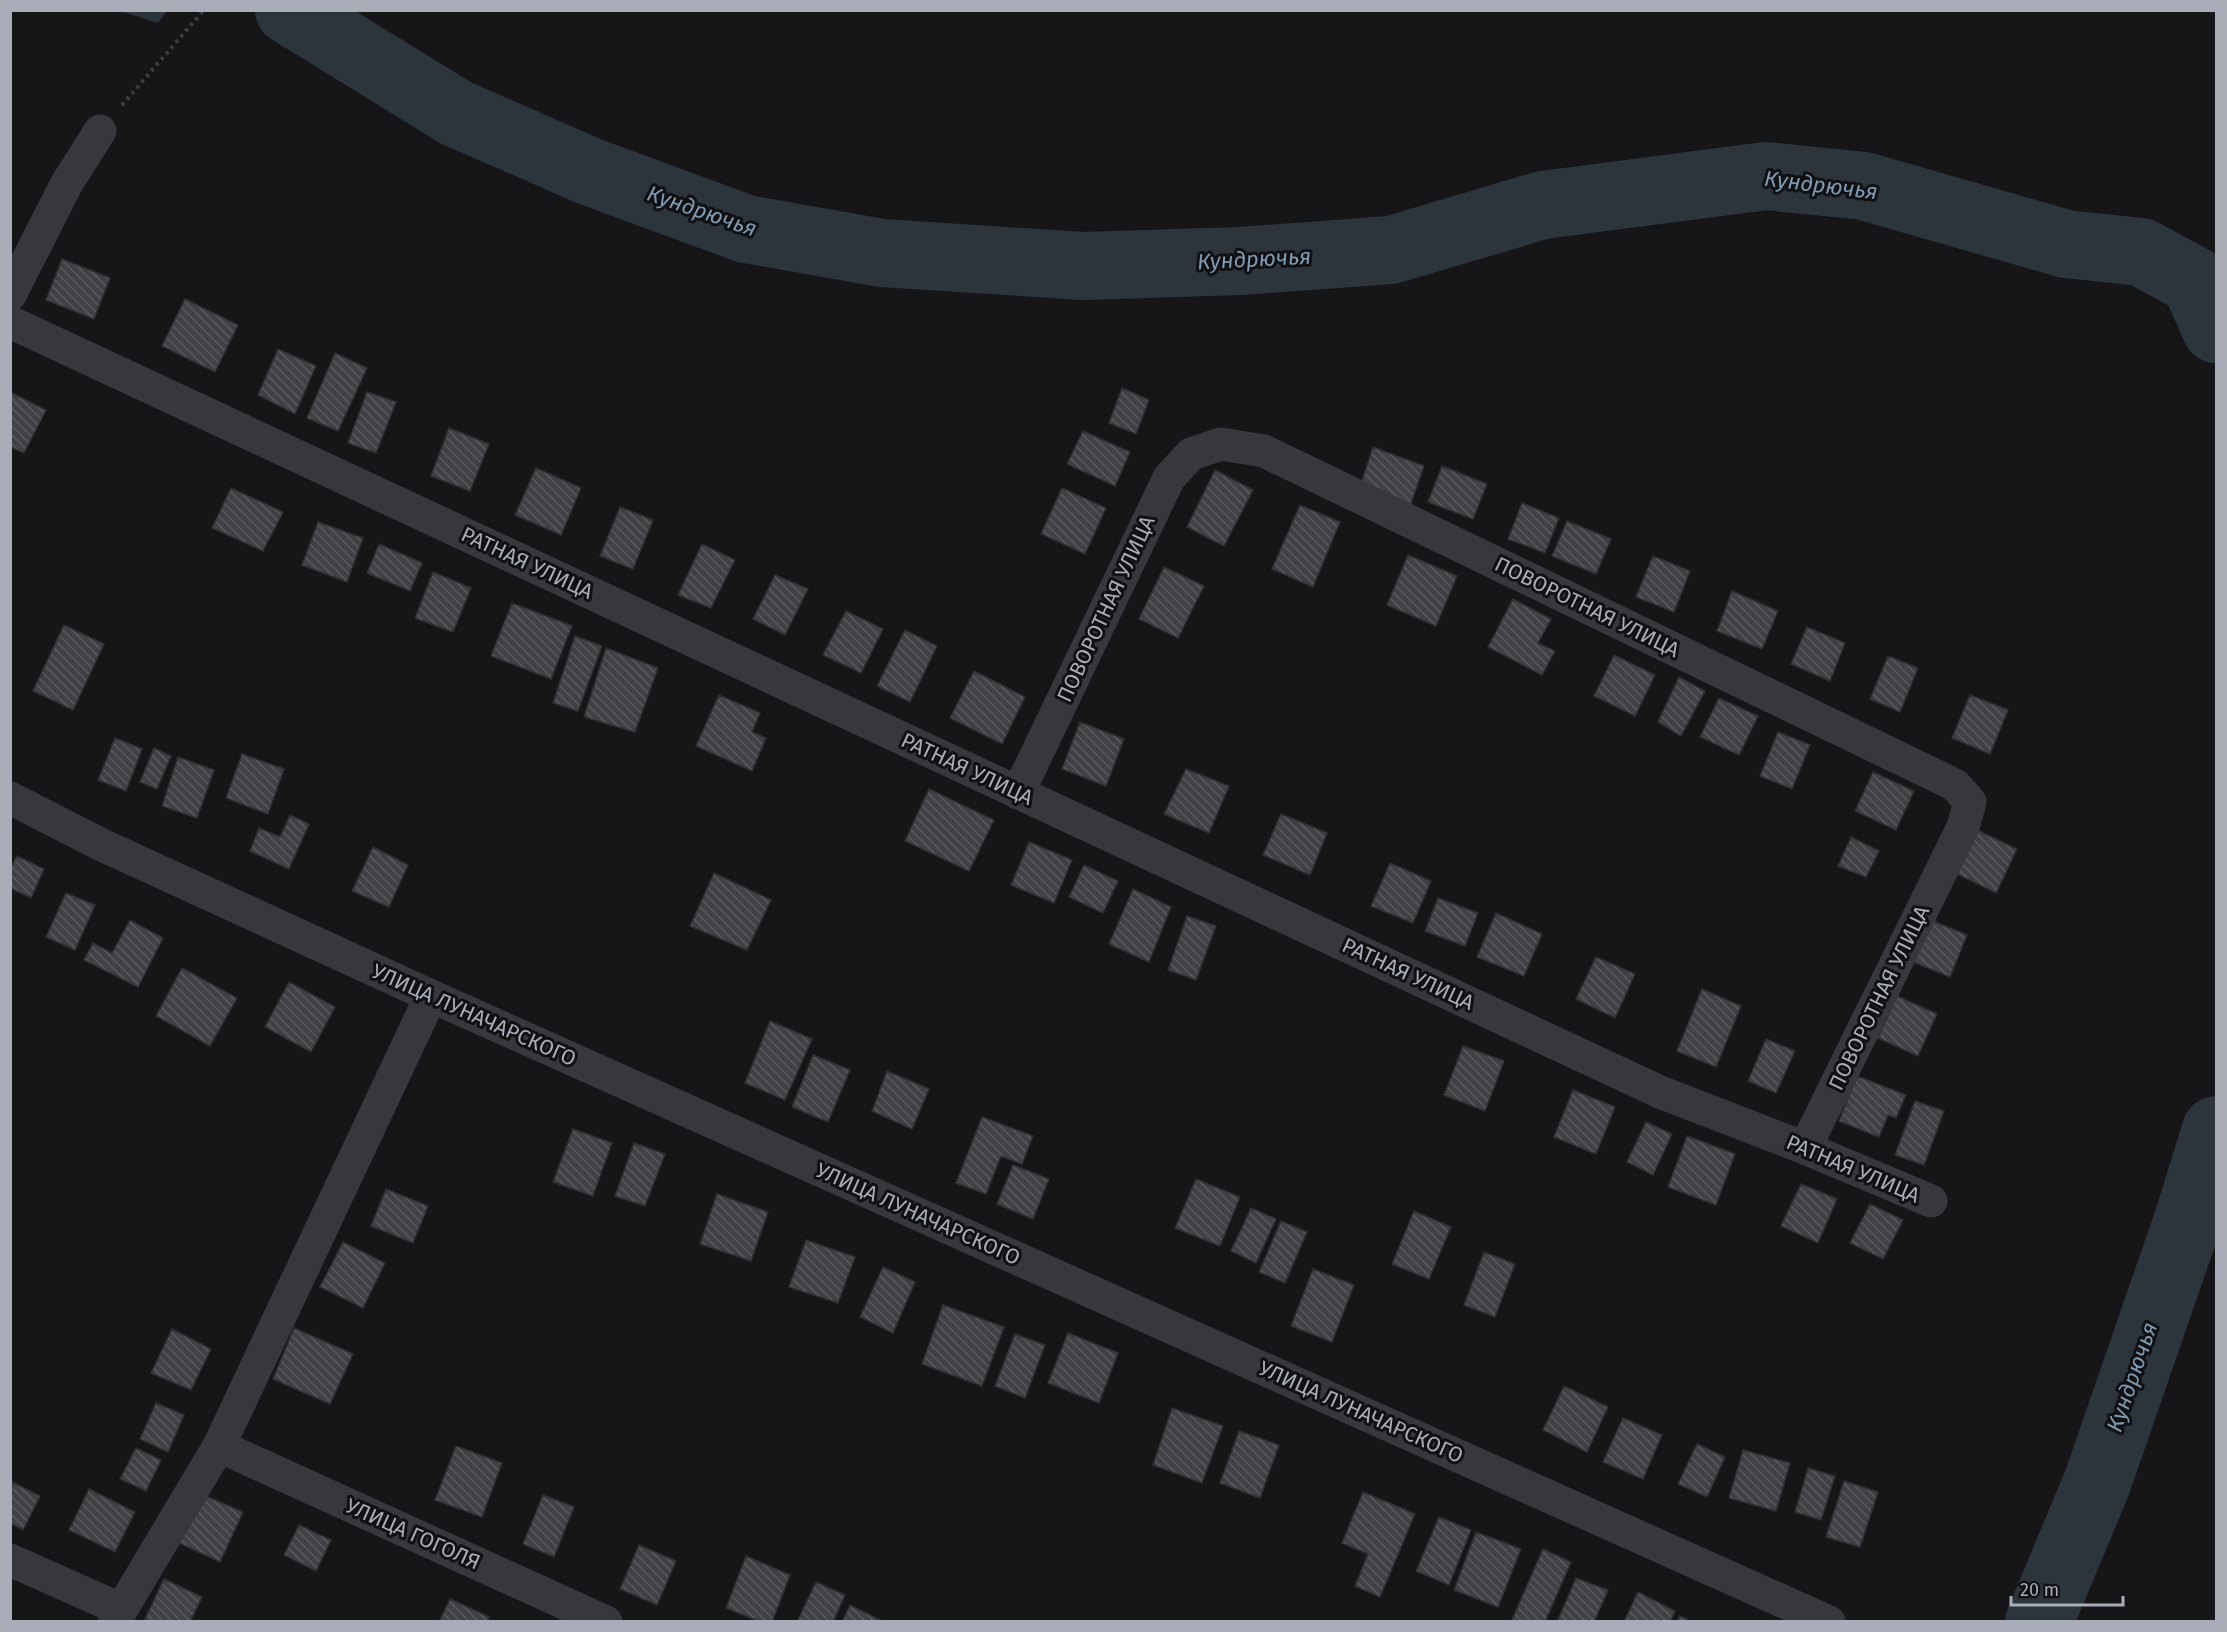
<svg xmlns="http://www.w3.org/2000/svg" width="2227" height="1632" viewBox="0 0 2227 1632" font-family="'Fira Sans',sans-serif">
<style>
.water{fill:#2c353c}
.lines{fill:none;stroke-linecap:round;stroke-linejoin:round}
.river{stroke:#2c353c;stroke-width:68}
.building{fill:url(#building-back-hatch);stroke:#303034;stroke-width:1.5}
.path{stroke:#3d3f44;stroke-width:4;stroke-dasharray:3 4.5;stroke-linecap:butt}
.minor{stroke:#37383d;stroke-width:33}
.labels{text-anchor:middle;dominant-baseline:central;stroke-width:6;stroke-linejoin:round;paint-order:stroke}
.street-label{font-size:21px;fill:#a8adb8;stroke:#111113}
.water-label{font-size:22px;font-style:italic;fill:#7f9bb3;stroke:#111113}
</style>
<defs>
<pattern id="building-back-hatch" width="6" height="6" patternUnits="userSpaceOnUse" patternTransform="scale(1.5)"><rect width="6" height="6" fill="#404145"/><path d="M-1 5l2 2M0 0l6 6M5-1l2 2" fill="none" stroke="#595a5e"/></pattern>
</defs>
<rect width="100%" height="100%" fill="#161618"/>
<path class="water" d="M120 11 167 10V11L158 23Z"/>
<g class="lines">
<path class="river" d="M289 10 456 113 591 172 746 229 882 253 1083 266 1240 261 1391 250 1543 205 1766 176 1864 186 2066 244 2141 252 2195 281 2216 329
M2039 1622 2097 1483 2187 1223 2216 1130"/>
</g>
<path class="building" d="M62 259 110 278 94 319 46 300Z
M185 299 238 325 215 372 162 346Z
M278 349 316 366 295 414 258 395Z
M335 353 367 368 338 431 307 418Z
M1122 388 1149 400 1136 434 1109 423Z
M10 392 46 410 24 453 10 447Z
M367 392 396 402 376 453 348 443Z
M449 428 489 444 470 491 431 476Z
M1083 431 1130 452 1115 486 1067 464Z
M1373 447 1424 466 1408 512 1358 493Z
M1442 466 1487 484 1473 519 1428 502Z
M536 468 581 488 561 535 515 515Z
M1215 470 1253 490 1224 546 1187 527Z
M231 488 283 512 263 551 212 528Z
M1062 488 1106 508 1085 554 1041 534Z
M1522 503 1559 518 1545 553 1508 539Z
M1300 505 1340 522 1313 587 1272 569Z
M620 507 653 520 633 569 600 556Z
M1567 521 1611 539 1596 574 1552 556Z
M318 522 363 538 347 582 302 565Z
M379 544 422 563 410 591 367 573Z
M702 544 735 560 711 608 678 595Z
M1408 555 1457 576 1436 626 1387 605Z
M1653 556 1690 571 1674 612 1636 597Z
M1164 567 1204 586 1178 638 1139 619Z
M433 572 471 588 453 632 415 618Z
M775 575 808 589 785 635 753 619Z
M1732 591 1778 611 1762 649 1717 631Z
M1513 599 1551 619 1538 643 1555 651 1542 675 1488 647Z
M512 603 572 626 551 679 491 656Z
M846 611 883 629 861 673 823 655Z
M64 625 104 644 73 710 33 691Z
M1807 627 1845 643 1830 681 1791 664Z
M905 630 937 646 910 702 877 686Z
M575 636 602 646 578 711 553 703Z
M606 648 658 668 635 732 584 717Z
M1614 655 1655 675 1635 716 1594 696Z
M1888 656 1918 668 1900 712 1870 699Z
M974 671 1025 697 1002 744 950 718Z
M1679 677 1705 691 1681 736 1658 722Z
M719 695 760 713 752 732 766 738 752 771 696 746Z
M1970 695 2008 710 1990 754 1952 738Z
M1719 698 1758 716 1739 755 1700 737Z
M1080 722 1124 739 1106 786 1062 769Z
M1778 732 1810 745 1792 789 1760 776Z
M115 738 142 749 126 791 98 780Z
M154 748 171 756 157 789 140 782Z
M242 754 284 769 268 814 226 798Z
M178 757 214 770 197 818 162 806Z
M1186 769 1229 786 1209 833 1164 814Z
M1873 772 1914 791 1896 830 1855 811Z
M929 789 994 820 969 871 905 841Z
M1281 814 1327 833 1310 875 1263 855Z
M290 815 309 824 289 869 250 851 259 828 280 837Z
M1977 830 2017 849 1996 893 1957 874Z
M1851 837 1879 851 1866 877 1838 866Z
M1029 842 1072 860 1054 903 1011 885Z
M373 847 408 865 389 907 352 891Z
M17 856 44 869 31 898 10 888V869Z
M1390 863 1431 881 1413 923 1371 906Z
M1084 865 1118 881 1103 913 1069 897Z
M714 873 771 900 747 950 690 926Z
M1133 889 1171 907 1149 962 1109 944Z
M66 893 95 905 75 950 46 937Z
M1438 898 1478 913 1465 946 1425 931Z
M1496 913 1542 934 1524 976 1477 957Z
M1187 916 1216 926 1196 980 1168 970Z
M1928 919 1967 935 1950 977 1911 961Z
M130 920 163 938 138 987 84 960 93 943 112 953Z
M1596 957 1635 974 1615 1018 1576 999Z
M182 968 237 998 210 1046 156 1016Z
M289 982 335 1007 311 1052 265 1027Z
M1702 989 1741 1006 1716 1067 1677 1051Z
M1897 996 1937 1014 1918 1056 1878 1038Z
M770 1021 812 1039 785 1100 745 1083Z
M1766 1039 1795 1051 1776 1093 1748 1081Z
M1463 1046 1504 1061 1485 1111 1444 1095Z
M813 1055 850 1070 828 1122 792 1107Z
M887 1071 929 1089 912 1129 872 1111Z
M1857 1076 1906 1095 1896 1118 1888 1115 1879 1137 1839 1121Z
M1573 1090 1615 1107 1596 1154 1554 1137Z
M1915 1101 1944 1111 1924 1165 1895 1155Z
M982 1117 1033 1136 1022 1164 1001 1156 986 1194 956 1183Z
M1646 1122 1672 1134 1653 1175 1627 1162Z
M573 1129 612 1143 593 1196 553 1182Z
M1687 1136 1735 1154 1716 1205 1668 1187Z
M634 1143 665 1154 645 1206 615 1196Z
M1013 1165 1049 1179 1033 1219 997 1204Z
M1196 1179 1240 1197 1220 1246 1175 1228Z
M1801 1184 1837 1199 1818 1243 1781 1226Z
M386 1189 428 1206 413 1243 371 1226Z
M717 1194 768 1212 751 1261 700 1244Z
M1870 1204 1903 1220 1883 1259 1850 1243Z
M1251 1208 1276 1219 1256 1263 1231 1251Z
M1414 1211 1451 1227 1429 1279 1392 1264Z
M1281 1221 1307 1232 1285 1283 1259 1272Z
M806 1240 855 1257 838 1303 789 1287Z
M343 1242 385 1263 363 1308 320 1287Z
M1484 1252 1515 1264 1495 1317 1464 1305Z
M883 1267 915 1282 893 1333 860 1317Z
M1313 1269 1354 1285 1332 1342 1291 1326Z
M943 1305 1004 1327 982 1386 922 1364Z
M294 1328 353 1354 330 1404 273 1379Z
M172 1329 211 1349 191 1390 151 1373Z
M1068 1333 1118 1353 1099 1403 1048 1383Z
M1015 1334 1045 1345 1025 1398 995 1386Z
M1564 1386 1608 1407 1587 1452 1543 1430Z
M156 1403 184 1415 168 1452 140 1439Z
M1172 1408 1223 1426 1202 1483 1153 1465Z
M1623 1418 1662 1435 1643 1479 1603 1462Z
M1239 1431 1279 1445 1260 1498 1220 1483Z
M1697 1444 1725 1457 1707 1497 1678 1484Z
M456 1446 502 1463 482 1517 435 1500Z
M136 1448 161 1460 146 1491 120 1479Z
M1743 1450 1790 1463 1776 1511 1729 1498Z
M1808 1468 1835 1476 1821 1520 1795 1512Z
M1844 1481 1878 1492 1860 1547 1826 1537Z
M12 1482 40 1496 23 1530 10 1523Z
M89 1489 135 1512 115 1552 69 1530Z
M1363 1492 1415 1514 1380 1597 1355 1586 1368 1554 1342 1543Z
M201 1494 243 1512 220 1562 179 1543Z
M543 1495 574 1507 554 1557 523 1544Z
M1439 1517 1471 1530 1449 1585 1416 1571Z
M299 1525 331 1540 316 1571 284 1555Z
M1476 1532 1521 1549 1498 1607 1454 1590Z
M639 1545 676 1561 657 1605 620 1589Z
M1543 1549 1571 1562 1545 1622H1511Z
M746 1556 790 1575 772 1622H761L726 1608Z
M1576 1578 1608 1590 1594 1622H1557Z
M164 1579 202 1597 190 1622H149L145 1619Z
M816 1582 845 1595 833 1622H797Z
M1638 1592 1675 1611 1670 1622H1624Z
M450 1599 489 1617 487 1622H439Z
M850 1605 882 1621V1622H842Z
M1680 1616 1692 1622H1677Z"/>
<g class="lines">
<path class="path" d="M122 105 204 10"/>
<path class="minor" d="M10 295 67 183 100 131
M10 322 1660 1092 1805 1148 1931 1201
M1018 793 1169 478 1191 454 1221 444 1264 451 1955 785 1970 802 1963 827 1805 1148
M10 798 102 845 431 996 1829 1622
M219 1446 606 1622
M10 1560 120 1609
M114 1622 219 1446 431 996"/>
</g>
<g class="labels">
<g class="street-label">
<text transform="translate(527 563) rotate(25)">РАТНАЯ УЛИЦА</text>
<text transform="translate(1587 607) rotate(26)">ПОВОРОТНАЯ УЛИЦА</text>
<text transform="translate(1106 609) rotate(-65)">ПОВОРОТНАЯ УЛИЦА</text>
<text transform="translate(967 769) rotate(25)">РАТНАЯ УЛИЦА</text>
<text transform="translate(1408 974) rotate(25)">РАТНАЯ УЛИЦА</text>
<text transform="translate(1879 998) rotate(-64)">ПОВОРОТНАЯ УЛИЦА</text>
<text transform="translate(474 1015) rotate(24)">УЛИЦА ЛУНАЧАРСКОГО</text>
<text transform="translate(1853 1169) rotate(23)">РАТНАЯ УЛИЦА</text>
<text transform="translate(918 1214) rotate(24)">УЛИЦА ЛУНАЧАРСКОГО</text>
<text transform="translate(1361 1412) rotate(24)">УЛИЦА ЛУНАЧАРСКОГО</text>
<text transform="translate(413 1534) rotate(24)">УЛИЦА ГОГОЛЯ</text>
</g>
<g class="water-label">
<text transform="translate(1821 185) rotate(7)">Кундрючья</text>
<text transform="translate(702 211) rotate(19)">Кундрючья</text>
<text transform="translate(1254 259) rotate(-3)">Кундрючья</text>
<text transform="translate(2132 1377) rotate(-71)">Кундрючья</text>
</g>
</g>
<rect width="2227" height="1632" fill="none" stroke="#a8adb8" stroke-width="24"/>
<path d="M2011 1596v9h112v-9" fill="none" stroke="#a8adb8" stroke-width="3"/>
<text x="2020" y="1596" font-size="18" fill="#a8adb8" stroke="#111113" stroke-width="4.5" paint-order="stroke">20 m</text>
</svg>
